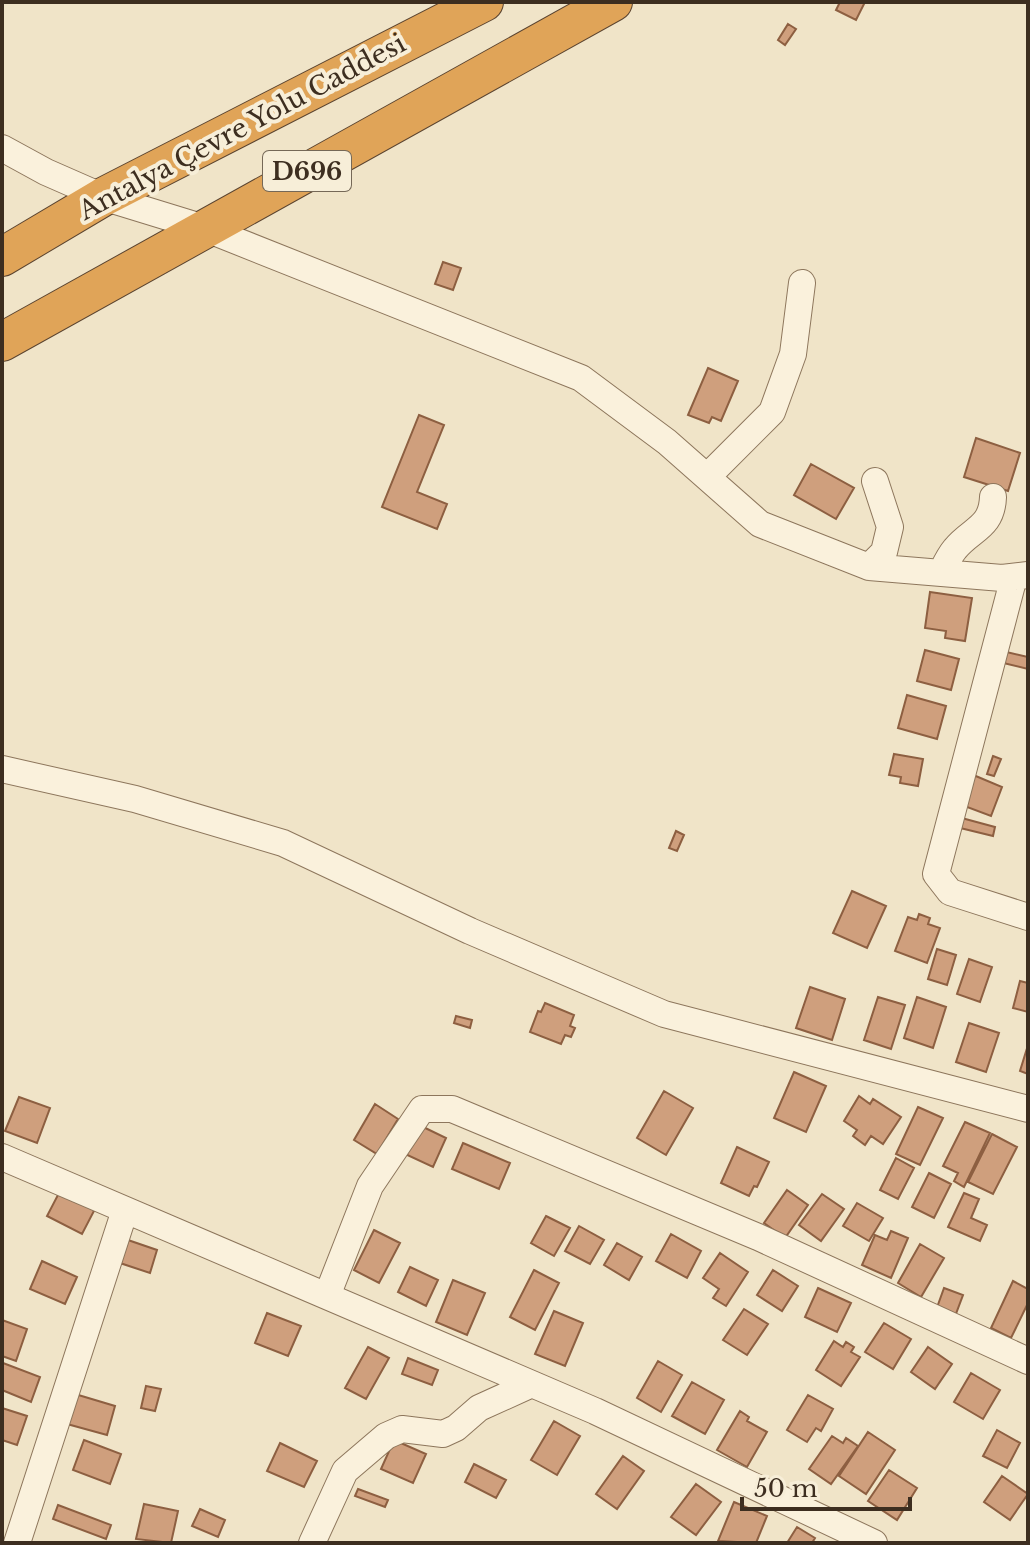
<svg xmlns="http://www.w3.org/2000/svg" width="1030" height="1545" viewBox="0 0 1030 1545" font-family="'Libre Baskerville',serif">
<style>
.building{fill:#cf9f7d;stroke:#8d5f41;stroke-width:2}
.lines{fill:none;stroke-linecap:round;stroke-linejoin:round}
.minor-casing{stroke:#8d765c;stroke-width:28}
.highway-casing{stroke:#5b4430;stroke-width:40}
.minor{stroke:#faf1dc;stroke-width:26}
.highway{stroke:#e0a458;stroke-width:38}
.labels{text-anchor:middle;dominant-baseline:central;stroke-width:8;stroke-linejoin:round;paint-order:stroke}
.shield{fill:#f7eed8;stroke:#756857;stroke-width:2}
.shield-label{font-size:24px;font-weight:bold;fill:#3d2e20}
.street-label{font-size:26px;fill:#3d2e20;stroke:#f7eed8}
</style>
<rect width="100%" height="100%" fill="#f0e4c8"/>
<path class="building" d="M840 2H865L856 20 836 10Z
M788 24 796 29 785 45 778 40Z
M443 262 461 268 453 290 435 284Z
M708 368 738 381 721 421 712 417 709 423 688 415Z
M419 415 444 425 417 492 447 504 437 529 382 507Z
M976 438 1020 453 1008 491 964 477Z
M811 464 854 488 836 519 794 495Z
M930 592 972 598 965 641 945 638 946 631 925 628Z
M925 650 959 659 951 690 917 681Z
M998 650 1028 657V669L995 661Z
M907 695 946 706 937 739 898 728Z
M894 754 923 759 918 786 900 783 901 777 889 775Z
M993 756 1001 759 994 776 987 774Z
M971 774 1002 787 991 816 959 804Z
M958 817 995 827 993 836 956 827Z
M676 831 684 835 677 851 669 848Z
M852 891 886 906 867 948 833 933Z
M919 914 930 918 928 924 940 928 927 963 895 951 908 917 917 920Z
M937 949 956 955 947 985 928 979Z
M969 959 992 967 980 1002 957 994Z
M1020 981 1028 983V1012L1013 1008Z
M810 987 845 999 832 1040 796 1028Z
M878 997 905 1005 891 1049 864 1040Z
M917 997 946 1007 933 1048 904 1038Z
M545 1003 574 1015 570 1026 575 1028 571 1037 565 1035 561 1044 530 1032 538 1011 541 1012Z
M456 1016 472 1020 470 1028 454 1023Z
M969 1023 999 1033 986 1072 956 1062Z
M1028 1045V1074L1020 1071Z
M794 1072 826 1086 806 1132 774 1118Z
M664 1091 693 1108 666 1155 637 1138Z
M859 1096 870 1104 873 1099 901 1117 883 1144 871 1136 865 1145 853 1136 857 1130 844 1121Z
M19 1097 50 1108 37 1143 5 1131Z
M375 1104 398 1119 377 1154 354 1140Z
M918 1107 943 1118 920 1165 896 1154Z
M965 1122 990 1133 964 1187 954 1181 958 1173 943 1166Z
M417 1124 446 1138 433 1167 403 1153Z
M992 1134 1017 1147 993 1194 968 1182Z
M463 1143 510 1163 499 1189 452 1169Z
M737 1147 769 1162 757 1187 754 1186 749 1196 721 1183Z
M896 1158 914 1168 898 1199 880 1190Z
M929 1173 951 1184 934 1218 912 1207Z
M787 1190 808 1205 785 1238 764 1223Z
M60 1191 95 1209 82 1234 47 1216Z
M964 1193 979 1199 971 1218 987 1225 980 1241 948 1227Z
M822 1194 844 1209 821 1241 799 1225Z
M857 1203 883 1218 869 1241 843 1226Z
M546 1216 570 1228 554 1256 531 1243Z
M579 1226 604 1240 590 1264 565 1251Z
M374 1230 400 1243 379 1283 354 1270Z
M891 1231 908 1238 891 1278 862 1265 875 1235 887 1240Z
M671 1234 701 1251 687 1278 656 1261Z
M125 1239 157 1250 150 1273 117 1262Z
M617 1243 642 1257 629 1280 604 1265Z
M920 1244 944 1258 921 1297 898 1283Z
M720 1253 748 1272 726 1306 713 1298 719 1289 703 1278Z
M42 1261 77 1277 65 1304 30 1289Z
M410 1267 438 1280 426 1306 398 1292Z
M534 1270 559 1283 535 1330 510 1317Z
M773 1270 798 1286 782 1311 757 1295Z
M453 1280 485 1293 467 1335 436 1322Z
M1013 1281 1028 1289V1303L1011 1338 991 1328Z
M818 1288 851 1303 837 1332 805 1317Z
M944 1288 963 1295 954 1319 935 1313Z
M744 1309 768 1324 747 1355 723 1340Z
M554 1311 583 1323 565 1366 535 1354Z
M267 1313 301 1326 288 1356 255 1343Z
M2 1320 27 1329 16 1361 2 1356Z
M884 1323 911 1339 893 1369 865 1352Z
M834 1341 843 1347 846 1342 854 1347 851 1352 860 1357 841 1386 816 1370Z
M368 1347 389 1358 366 1399 345 1388Z
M928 1347 952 1364 935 1389 911 1372Z
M408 1358 438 1370 432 1385 402 1374Z
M658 1361 682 1375 661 1412 637 1398Z
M3 1363 40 1377 31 1402 2 1390Z
M971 1373 1000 1390 983 1419 954 1402Z
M692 1382 724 1400 705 1434 672 1416Z
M146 1386 161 1389 155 1411 141 1408Z
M75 1394 115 1406 107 1435 67 1424Z
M808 1395 833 1409 821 1431 816 1428 807 1442 787 1430Z
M2 1408 27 1416 17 1445 2 1440Z
M740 1411 749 1417 747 1421 767 1432 747 1467 717 1450Z
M554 1421 580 1436 557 1475 531 1460Z
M997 1430 1020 1443 1007 1468 983 1456Z
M868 1432 895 1450 866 1494 839 1476Z
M832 1436 843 1443 846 1438 858 1446 831 1484 809 1469Z
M84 1440 121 1454 110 1484 73 1470Z
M394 1440 426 1454 413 1483 381 1469Z
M280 1443 317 1461 304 1487 267 1471Z
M623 1456 644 1471 617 1509 596 1494Z
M474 1464 506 1480 496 1498 465 1482Z
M889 1470 917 1488 897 1520 868 1501Z
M1002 1476 1028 1494 1010 1520 984 1502Z
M696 1484 721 1502 696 1535 671 1517Z
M358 1489 388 1500 385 1507 355 1496Z
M734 1502 767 1516 756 1543 718 1541Z
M144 1504 178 1511 171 1543 136 1539Z
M58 1505 111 1525 106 1539 53 1519Z
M200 1509 225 1520 218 1537 192 1526Z
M797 1527 815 1538 812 1543H787Z"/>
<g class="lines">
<g class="minor-casing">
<path id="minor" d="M2 148 46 172 103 197 204 228 581 378 667 442 760 524 869 567 1002 578 1028 575
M707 477 772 412 793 354 802 283
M869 567 884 552 890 527 875 481
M941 573C945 565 949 556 955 549 971 529 992 528 993 497
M1014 577 936 874 950 892 1028 917
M2 769 135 799 283 843 470 931 664 1014 1028 1109
M2 1157 595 1411 874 1543
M327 1296 370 1186 422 1109H452L758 1237 1028 1361
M17 1543 125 1210
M312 1543 345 1471 386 1436 402 1429 443 1434 456 1428 479 1408 532 1384"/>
</g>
<g class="highway-casing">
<path id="highway" d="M2 257 103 197 484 2
M2 342 613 2"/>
</g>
<use href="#minor" class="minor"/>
<use href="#highway" class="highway"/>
</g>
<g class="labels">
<rect class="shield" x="263" y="151" width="88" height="40" rx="6"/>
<g class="shield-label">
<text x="307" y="171">D696</text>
</g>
<g class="street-label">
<text transform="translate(242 127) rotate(-28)">Antalya Çevre Yolu Caddesi</text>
</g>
</g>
<rect width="1030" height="1545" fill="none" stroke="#3d2e20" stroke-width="8"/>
<path d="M742 1497v12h168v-12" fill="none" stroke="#3d2e20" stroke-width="4"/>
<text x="754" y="1497" font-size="24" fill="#3d2e20" stroke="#f7eed8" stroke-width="6" paint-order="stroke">50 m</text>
</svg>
